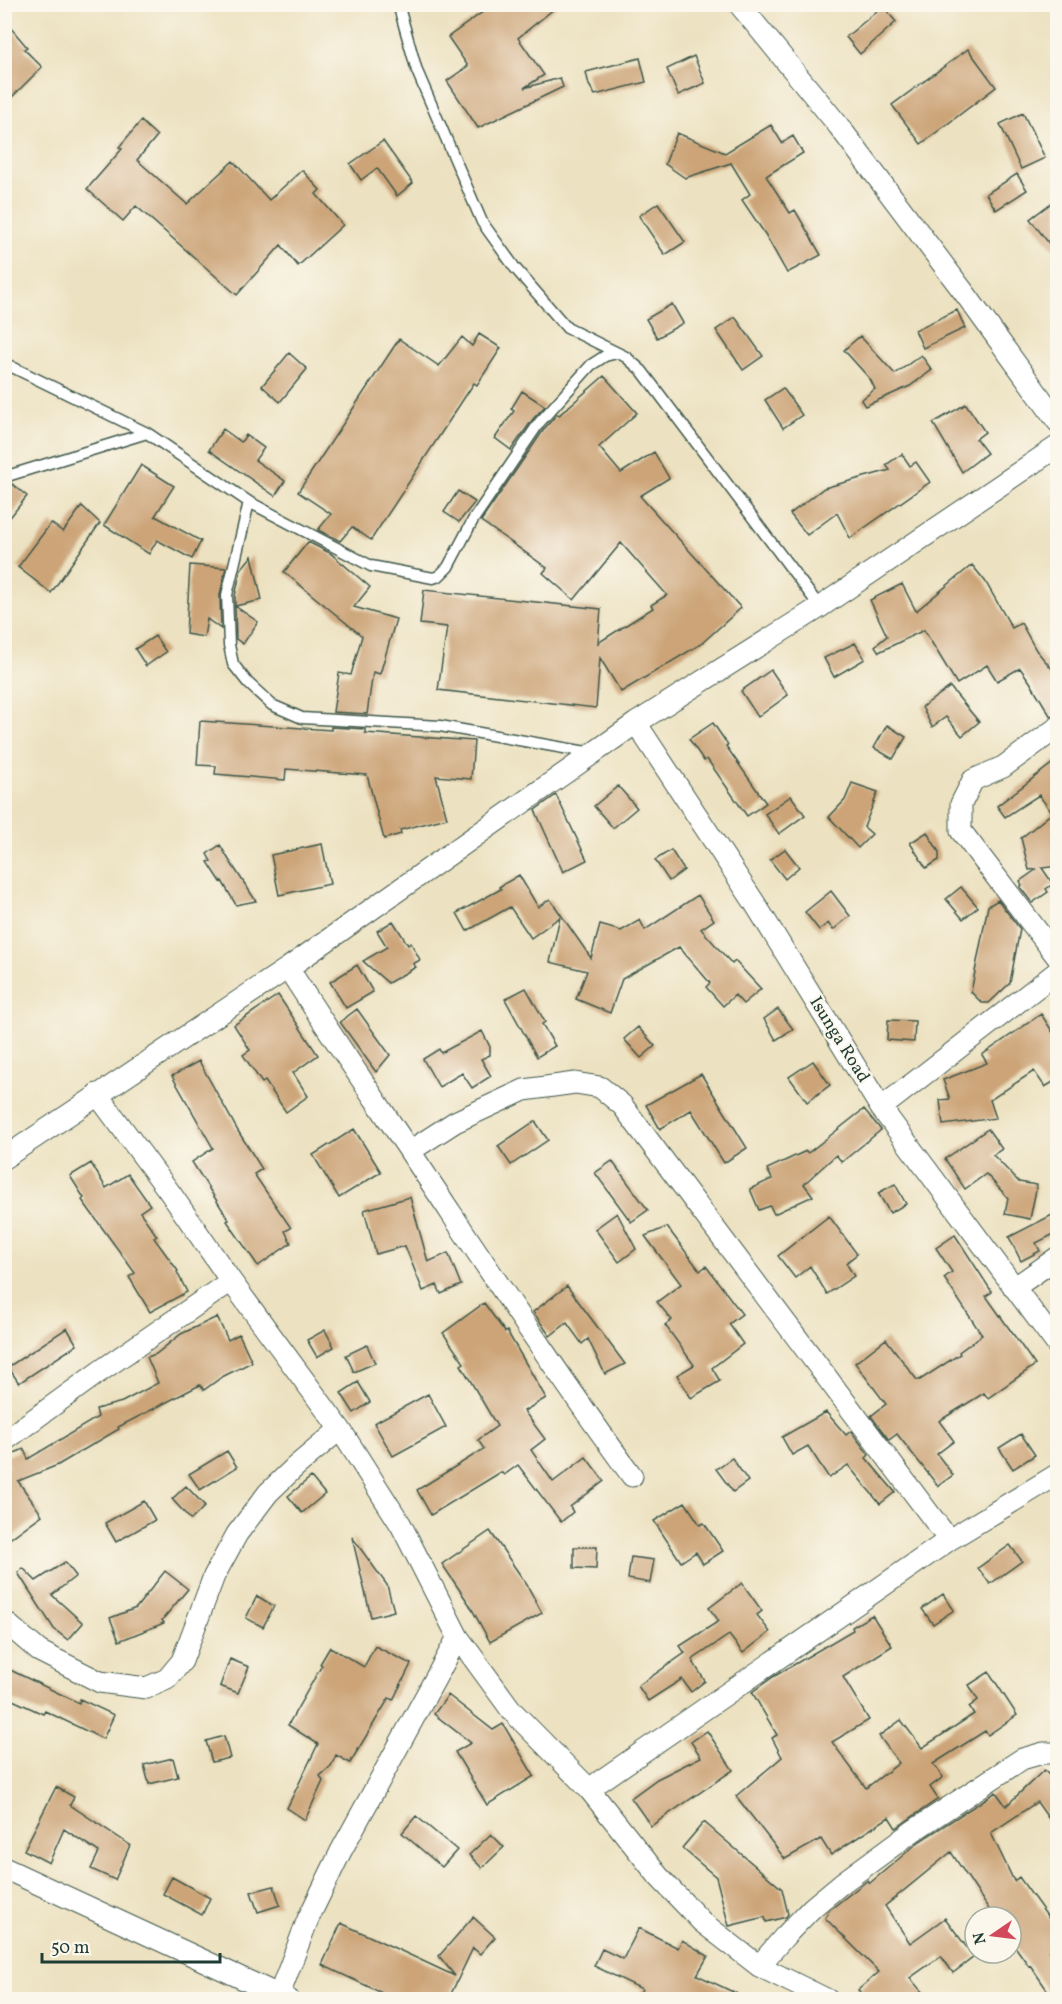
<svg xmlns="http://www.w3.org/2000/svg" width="1062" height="2004" viewBox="0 0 1062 2004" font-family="Vollkorn,serif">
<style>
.building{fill:#cca478}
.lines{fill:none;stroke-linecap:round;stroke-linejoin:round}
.service-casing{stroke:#3e5649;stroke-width:13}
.minor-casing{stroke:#3e5649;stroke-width:23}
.service{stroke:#fff;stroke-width:10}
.minor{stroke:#fff;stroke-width:21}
.labels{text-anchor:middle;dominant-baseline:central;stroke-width:4.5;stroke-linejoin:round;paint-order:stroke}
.street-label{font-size:18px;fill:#1f3d34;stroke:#fbf7ec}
</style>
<rect width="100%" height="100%" fill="#fbf7ec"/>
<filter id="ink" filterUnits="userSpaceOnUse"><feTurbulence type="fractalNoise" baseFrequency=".0167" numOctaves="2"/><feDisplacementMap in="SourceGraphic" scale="12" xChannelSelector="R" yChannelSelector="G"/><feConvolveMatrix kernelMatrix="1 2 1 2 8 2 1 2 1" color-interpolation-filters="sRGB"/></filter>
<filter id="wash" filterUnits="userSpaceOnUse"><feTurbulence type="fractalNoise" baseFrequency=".008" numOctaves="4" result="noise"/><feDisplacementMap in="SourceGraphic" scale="24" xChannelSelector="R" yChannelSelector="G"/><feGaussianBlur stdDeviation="1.35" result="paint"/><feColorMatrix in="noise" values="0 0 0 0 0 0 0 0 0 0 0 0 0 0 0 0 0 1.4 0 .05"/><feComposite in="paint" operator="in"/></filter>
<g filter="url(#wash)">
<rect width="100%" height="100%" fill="#ece1c0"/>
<g id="blocks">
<path class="building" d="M494 4H560L518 38 544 75 524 88 560 78 563 87 478 128 447 81 468 66 448 37Z
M883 6 896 22 860 54 846 37Z
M4 20 27 47 24 49 42 67 4 105Z
M968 49 996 87 921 144 892 105Z
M694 56 705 83 678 95 667 69Z
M640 58 646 82 595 95 589 85 586 72Z
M1023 113 1045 158 1021 169 1000 124Z
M141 121 157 136 137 160 187 204 233 161 269 200 302 170 320 190 316 194 343 225 298 266 281 245 237 295 136 206 123 221 87 189 122 149 119 147Z
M771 125 782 143 793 136 803 153 766 176 790 213 795 210 821 255 787 273 765 234 742 200 750 194 731 163 685 178 665 164 677 133 725 153Z
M383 141 413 183 397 196 377 168 361 180 350 164Z
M1017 174 1027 190 996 210 986 194Z
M1058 198V255L1030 219Z
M658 203 685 242 665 255 639 216Z
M672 304 683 323 657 338 646 319Z
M957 310 965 328 923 348 915 330Z
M735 317 763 356 743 370 716 330Z
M479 334 501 348 477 385 474 383 371 540 352 527 340 541 318 530 331 514 298 492 399 339 439 366 462 337 472 346Z
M860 336 895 374 921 355 932 370 910 386 865 406 861 400 875 389 870 379 844 350Z
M289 353 307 369 280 402 262 386Z
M604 376 637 413 599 447 621 473 654 452 669 478 640 496 741 608 701 644 621 692 600 658 596 708 438 690 447 627 420 624 424 590 601 609 598 643 653 608 651 605 667 595 621 543 574 600 543 573 547 568 481 521 545 428 557 414 559 415Z
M783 388 802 415 783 428 765 400Z
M522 391 545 406 533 419 511 450 495 438 514 411 511 409Z
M966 404 985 432 976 439 987 453 962 472 933 423Z
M223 429 241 442 246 435 264 448 255 460 285 481 275 496 209 450Z
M902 454 910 466 916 462 930 482 850 538 837 513 807 535 790 514 824 488 890 470 886 465Z
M141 465 174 486 155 516 201 541 192 559 157 540 149 554 104 525Z
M11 483 27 496 4 525V484Z
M458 491 475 502 459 522 444 512Z
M82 506 100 523 51 593 18 567 51 523 63 532Z
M308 542 330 553 370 587 354 607 396 619 380 674 373 672 367 714 333 712 339 673 351 675 362 636 284 572Z
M252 556 262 600 235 606V596L241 569Z
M190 565 226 568 220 595 221 629 207 619 204 637 186 634Z
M972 565 985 581 1012 628 1021 623 1036 650 1058 676V714L1051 717 1030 682 1020 668 997 681 987 665 957 684 924 630 879 652 875 646 887 636 870 600 902 584 916 611Z
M235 606 258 622 243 644 236 639Z
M155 636 166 652 146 666 135 649Z
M855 643 865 659 834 677 824 658Z
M771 670 788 695 758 717 741 691Z
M950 687 979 722 962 736 946 717 932 727 922 707Z
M200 721 331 730V727L365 729V733L474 741 471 779 436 776 447 818 400 830 401 834 384 839 367 775 286 769 285 780 215 774 216 766 197 765Z
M713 723 728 745 726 746 766 803 747 816 707 759 704 761 689 739Z
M887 725 906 737 893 759 874 748Z
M1058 759V866L1042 868 1053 884 1046 889 1048 892 1032 903 1020 887 1022 885 1020 881 1037 869 1029 870 1021 838 1052 813 1039 795 1005 817 997 806Z
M852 783 878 792 864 827 872 834 858 848 829 817 845 800Z
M618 786 637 808 613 828 594 806Z
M556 795 587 860 563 872 535 810Z
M791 796 805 815 779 834 765 814Z
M927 832 939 852V860L926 868 910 843Z
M322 844 330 884 279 895 271 855Z
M220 845 229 860 256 901 236 905 222 881 221 882 208 862 211 861 207 854Z
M785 849 799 867 785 879 770 860Z
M671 850 684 870 669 881 655 860Z
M519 875 538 907 550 899 591 958 600 925 621 931 640 920 645 930 698 895 714 920 701 929 732 964 735 961 761 989 743 1004 735 995 723 1006 706 987 710 983 679 947 622 979 610 1013 576 999 587 971 550 962 560 917 531 938 510 907 467 931 457 913 501 889 499 887Z
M961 887 978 907 963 919 946 899Z
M831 891 850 916 833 930 828 923 819 930 805 912Z
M998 900 1020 929 1010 983 989 1003H982L971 992 988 906Z
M393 921 408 945 411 943 420 960 413 964 416 967 388 983 363 961 387 947 377 931Z
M357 965 373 992 346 1008 330 982Z
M526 988 545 1022 542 1024 555 1046 537 1057 505 999Z
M278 995 318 1055 293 1073 308 1096 286 1112 265 1081 262 1083 243 1055 250 1050 234 1025Z
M357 1009 390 1055 376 1072 340 1022Z
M778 1009 793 1029 776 1040 764 1019Z
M1041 1014 1058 1040V1079L1045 1087 1034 1071 990 1100 996 1118 943 1125 940 1100 950 1099 943 1080 987 1063 982 1055Z
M888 1020 915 1021 914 1042 887 1040Z
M638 1027 655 1046 641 1058 624 1039Z
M482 1031 490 1047V1055L481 1059 491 1076 472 1088 462 1073 439 1087 423 1059 439 1049 441 1053Z
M199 1061 238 1131 262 1169 254 1174 291 1228 285 1231 291 1243 258 1266 227 1221 229 1220 192 1162 213 1148 172 1076Z
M813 1061 830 1085 807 1102 789 1077Z
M701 1074 747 1148 724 1163 691 1110 660 1129 646 1105Z
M864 1109 881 1130 842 1162 836 1155 804 1184 813 1196 774 1214 770 1206 759 1210 750 1189 772 1179 767 1169 806 1151 808 1153Z
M535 1121 548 1140 511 1165 498 1146Z
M354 1129 381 1172 339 1198 313 1155Z
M988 1129 1002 1149 993 1155 1019 1182 1037 1185 1030 1219 1005 1214 1008 1198 986 1174 965 1189 945 1159Z
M612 1161 648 1210 631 1222 595 1173Z
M91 1163 106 1188 128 1174 150 1205 140 1212 157 1236 154 1238 178 1271 177 1272 187 1292 150 1312 129 1277 135 1273 82 1200 84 1198 70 1176Z
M895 1184 906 1204 890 1213 878 1193Z
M410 1197 428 1262 448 1253 461 1285 441 1294 437 1285 423 1291 405 1246 376 1254 364 1210Z
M1058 1212V1232L1036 1243 1040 1251 1021 1261 1009 1237Z
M617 1213 636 1249 619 1262 595 1229Z
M829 1216 857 1254 846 1263 854 1276 827 1294 810 1266 795 1278 778 1256Z
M667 1227 700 1271 706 1266 742 1314 729 1324 743 1344 712 1368 720 1381 691 1398 677 1375 694 1365 665 1325 672 1320 657 1302 681 1284 645 1236Z
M955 1235 992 1292 986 1296 1035 1365 988 1398 984 1393 939 1421 954 1441 937 1454 953 1475 938 1486 897 1434 889 1440 871 1416 886 1404 855 1363 886 1339 917 1380H920L960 1354 959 1352 982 1335 944 1278 952 1272 936 1248Z
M567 1286 584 1309 625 1364 605 1374 588 1339 582 1344 567 1323 550 1336 533 1312Z
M484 1303 505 1332 507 1331 546 1398 524 1411 545 1439 531 1450 553 1482 586 1457 604 1481 570 1507 573 1512 561 1522 518 1465 504 1475 501 1472 431 1515 417 1490 484 1449 478 1440 497 1426 461 1365 464 1363 443 1333Z
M217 1317 228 1340 239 1334 252 1362 222 1377 204 1390 200 1385 118 1427 119 1429 58 1465 18 1481 42 1515 4 1543V1462L10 1469 5 1457 24 1449 28 1459 98 1417 96 1409 122 1402 158 1383 147 1357 156 1354 181 1334Z
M67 1328 77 1345 19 1383 8 1367Z
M325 1330 334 1347 317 1357 307 1340Z
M367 1345 375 1363 354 1372 346 1355Z
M358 1382 370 1402 354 1413 341 1393Z
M428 1394 446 1427 393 1456 374 1423Z
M826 1412 846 1435 851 1431 869 1455 866 1458 895 1492 880 1504 848 1465 829 1478 808 1446 792 1455 782 1437Z
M1021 1434 1035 1455 1013 1469 999 1448Z
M227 1451 237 1467 200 1490 189 1474Z
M732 1458 748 1481 733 1492 716 1469Z
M311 1477 325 1494 302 1513 288 1496Z
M186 1486 205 1506 191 1520 172 1499Z
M144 1501 155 1520 116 1542 105 1523Z
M685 1502 700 1525 704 1523 723 1551 703 1564 696 1552 681 1562 654 1521Z
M490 1531 527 1585 542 1613 490 1642 469 1604 442 1564Z
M352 1537 387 1585 394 1611 371 1617Z
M1010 1545 1022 1561 990 1584 978 1568Z
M574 1547H597L596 1569 574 1568Z
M631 1557 654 1560 650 1583 628 1579Z
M65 1562 76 1576 52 1595 83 1623 68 1640 54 1629 18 1573 23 1568 36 1581Z
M165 1571 188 1589 162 1620 164 1623 119 1641 110 1618 136 1608Z
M742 1583 762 1611 757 1615 770 1632 743 1653 729 1635 692 1660 705 1681 691 1692 682 1679 648 1701 638 1686 685 1653 680 1646 719 1621 709 1608Z
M943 1594 954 1610 933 1624 922 1609Z
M257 1596 274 1606 263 1627 246 1618Z
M872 1615 892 1646 843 1677 869 1720 832 1742 866 1788 899 1763 879 1736 901 1720 922 1748 974 1714 969 1707 978 1700 969 1685 989 1672 1017 1715 988 1735 985 1731 933 1764 943 1777 930 1787 938 1799 896 1828 889 1817 831 1855 821 1839 785 1859 736 1796 782 1757 772 1738 777 1735 752 1692 773 1677 853 1630 852 1627Z
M375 1646 411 1664 393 1700 389 1698 350 1763 336 1755 331 1766 320 1776 323 1781 305 1820 287 1808 318 1744 288 1725 322 1665 320 1664 330 1647 364 1667Z
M230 1659 249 1667 238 1693 220 1686Z
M4 1667 79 1703 80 1699 114 1715 103 1739 45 1711 43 1714 4 1696Z
M448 1695 493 1730 503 1724 534 1776 487 1805 455 1752 471 1743 434 1714Z
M707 1731 733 1770 651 1826 631 1798 657 1779 701 1757 691 1742Z
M224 1736 230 1758 212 1762 206 1741Z
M173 1758 178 1777 149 1784 144 1765Z
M1044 1770 1058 1784V1832L1037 1802 991 1833 1014 1881 1019 1877 1058 1931V1945L1049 1951 1058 1964V2000H1054L1030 1965 1029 1966 1011 1941V1917H994L951 1852 885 1906 910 1943 945 1918 974 1957 953 1973 941 1956 910 1978 929 2000H867L858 1990 879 1972 825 1918 828 1914 827 1912 868 1880 870 1883 920 1841 996 1792 1006 1806Z
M56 1787 74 1797 70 1805 130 1845 115 1880 91 1869 99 1852 64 1829 49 1863 24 1850Z
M416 1816 457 1850 442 1867 402 1833Z
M704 1822 782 1889 788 1914 786 1917 766 1922 765 1917 729 1926 716 1877 682 1848Z
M491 1834 504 1847 482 1868 469 1855Z
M172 1877 210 1898 202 1915 163 1894Z
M274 1886 280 1905 258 1912 251 1892Z
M473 1917 495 1937 480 1954 473 1948 448 2000H397L322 1965 341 1923 455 1976 439 1956Z
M639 1928 678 1948 682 1940 708 1956 697 1975 750 2000H636L642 1989 594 1966 602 1949 623 1959Z"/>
</g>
</g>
<g filter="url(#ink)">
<use href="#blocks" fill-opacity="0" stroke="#3e5649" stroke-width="1.5"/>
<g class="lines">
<g class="service-casing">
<path id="service" d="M398 4 417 71 482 222 515 268 567 328 626 357 642 371 820 607
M4 363 147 433 249 502 371 566 433 578 439 576 448 567 473 520 539 423 591 365 605 356 617 353
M4 477 147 433
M249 502 227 595 229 645 233 664 248 683 272 705 302 718 440 726 592 753"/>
</g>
<g class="minor-casing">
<path id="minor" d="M739 4 838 125 966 295 1058 422
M636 723 754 902 881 1108 1058 1346
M1058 727 1003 767 973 780 961 804V831L1058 958
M288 968C327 1029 368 1089 409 1150 482 1259 554 1370 632 1476
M97 1094 171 1194 231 1281 340 1429 401 1525 458 1637 512 1711 589 1789 659 1877 702 1922 759 1966 828 2000
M881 1108 1058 971
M410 1151 455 1122 524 1090 575 1083 600 1087 622 1105 949 1540
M4 1158 288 968 636 723 820 607 1058 446
M1014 1288 1058 1257
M4 1441 99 1372 231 1281
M4 1621 39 1651 100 1682 146 1688 167 1679 182 1661 214 1576 237 1534 268 1493 295 1467 340 1429
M589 1789 949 1540 1058 1474
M4 1868 289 2000
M759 1966 785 1936 813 1907 842 1883 913 1831 1022 1759 1043 1753H1058
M279 1995 308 1919 341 1851 458 1637"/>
</g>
<use href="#service" class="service"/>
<use href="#minor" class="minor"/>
</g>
</g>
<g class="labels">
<g class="street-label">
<text transform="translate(839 1040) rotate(58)">Isunga Road</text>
</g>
</g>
<rect width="1062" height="2004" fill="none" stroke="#fbf7ec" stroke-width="24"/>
<g transform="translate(993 1935) rotate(256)"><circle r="28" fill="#fbf7ec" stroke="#a3ada2" stroke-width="1.5"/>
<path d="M0-4.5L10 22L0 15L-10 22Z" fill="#d1495b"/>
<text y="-9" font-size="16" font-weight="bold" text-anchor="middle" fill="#1f3d34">N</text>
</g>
<path d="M42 1953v9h178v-9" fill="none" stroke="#1f3d34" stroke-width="3"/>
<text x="51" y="1953" font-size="18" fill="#1f3d34" stroke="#fbf7ec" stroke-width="4.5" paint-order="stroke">50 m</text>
</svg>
